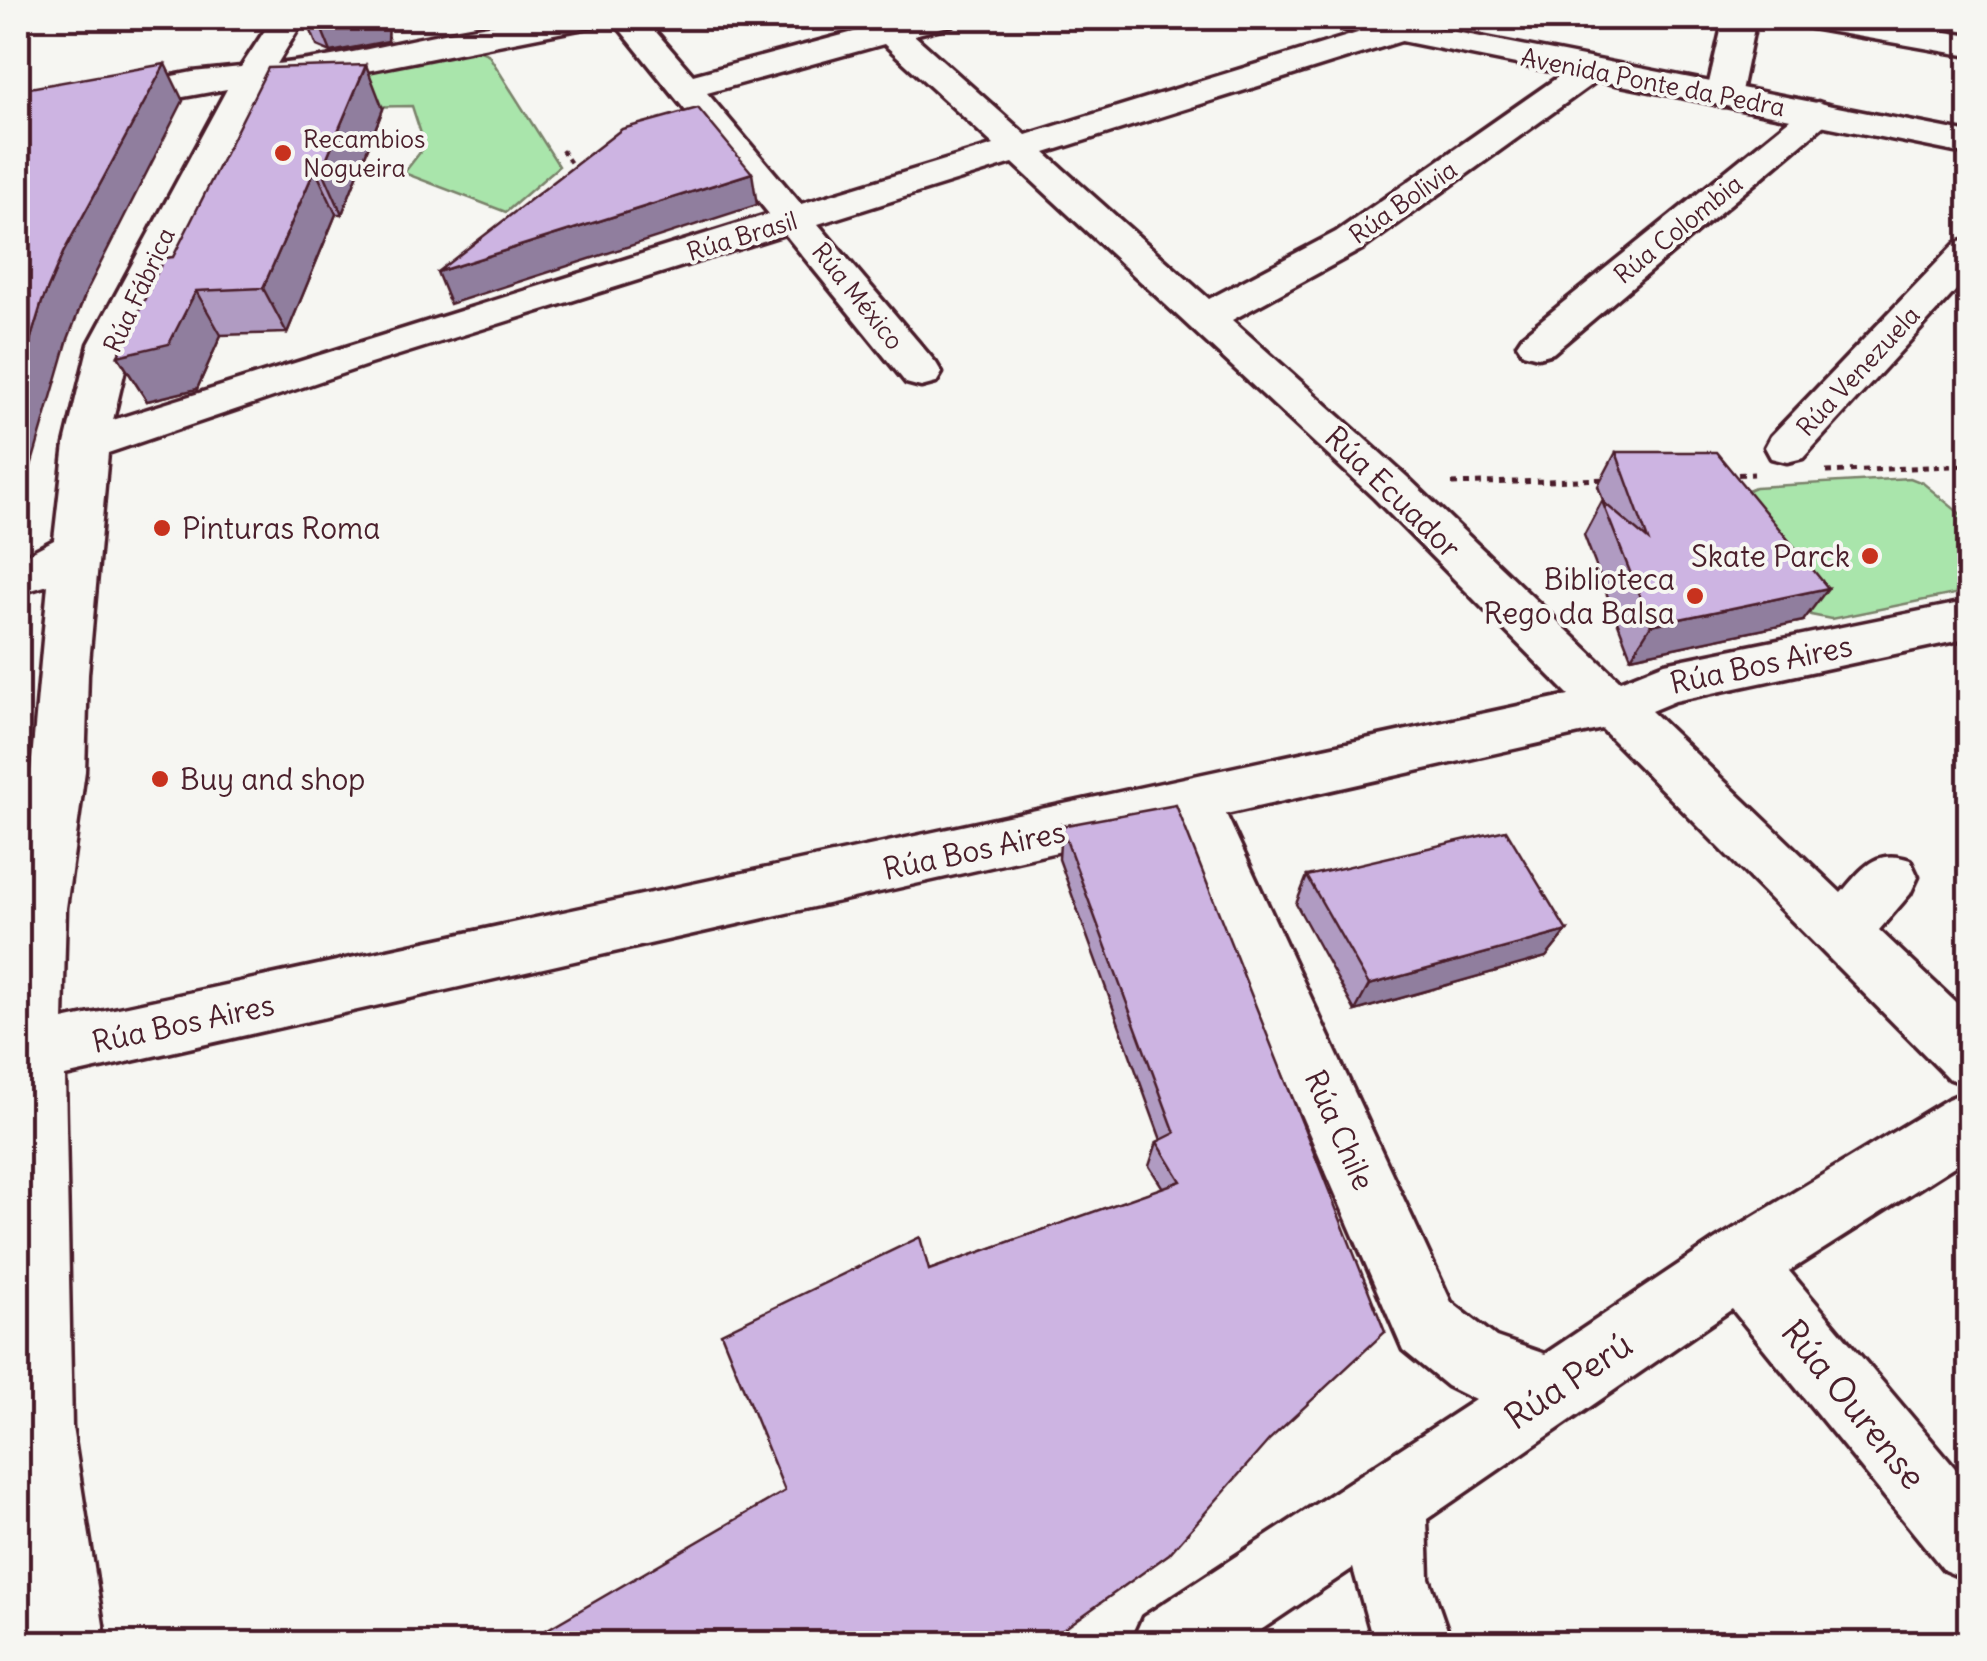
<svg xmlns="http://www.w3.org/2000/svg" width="1987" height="1661" viewBox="0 0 1987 1661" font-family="Delius,sans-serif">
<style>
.green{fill:#a9e5ab;stroke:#7a826b;stroke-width:2.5}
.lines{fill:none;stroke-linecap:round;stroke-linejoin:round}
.minor-casing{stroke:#4a1f2b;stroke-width:7}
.major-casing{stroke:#4a1f2b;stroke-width:7}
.path-far1{stroke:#4a1f2b;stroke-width:4;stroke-dasharray:5 5;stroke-linecap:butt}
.path{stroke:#4a1f2b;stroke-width:5;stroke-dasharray:6 6;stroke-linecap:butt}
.minor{fill:#f6f6f2;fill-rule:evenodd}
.major{fill:#f6f6f2;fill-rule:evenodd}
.wall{fill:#b09bc2;stroke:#4a1f2b;stroke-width:2.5}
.shaded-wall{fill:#907e9e;stroke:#4a1f2b;stroke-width:2.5}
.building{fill:#cdb4e2;stroke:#4a1f2b;stroke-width:2.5}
.poi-dot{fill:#c8321e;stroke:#f6f6f2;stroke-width:4}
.labels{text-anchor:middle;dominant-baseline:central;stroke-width:8;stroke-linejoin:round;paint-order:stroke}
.far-street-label{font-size:25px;fill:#4a1f2b;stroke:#f6f6f2}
.far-poi-label{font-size:25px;fill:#4a1f2b;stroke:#f6f6f2;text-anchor:start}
.street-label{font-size:30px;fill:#4a1f2b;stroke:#f6f6f2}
.poi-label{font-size:30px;fill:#4a1f2b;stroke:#f6f6f2;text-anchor:start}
.near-street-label{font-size:35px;fill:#4a1f2b;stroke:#f6f6f2}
</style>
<rect width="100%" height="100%" fill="#f6f6f2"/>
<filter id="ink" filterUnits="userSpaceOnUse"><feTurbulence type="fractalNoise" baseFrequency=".01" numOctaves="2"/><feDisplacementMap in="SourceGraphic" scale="20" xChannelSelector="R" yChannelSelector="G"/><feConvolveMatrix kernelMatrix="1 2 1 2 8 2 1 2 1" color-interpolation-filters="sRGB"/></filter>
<g filter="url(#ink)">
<path class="green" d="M475 49 488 54 559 166 506 212 404 173 425 146 412 106 294 108 311 81Z
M1910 478 1923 483 1969 521V591L1831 619 1811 615 1736 504 1745 491 1755 487Z"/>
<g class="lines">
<g class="minor-casing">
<path id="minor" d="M273 18H305L277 64C384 53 492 11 600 18L595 25 584 28 326 79 263 85 131 344 113 420 769 214 611 18H644L693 75 906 18H957L952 25 914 35 1026 135 1387 24H1411L1415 31 1411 38 1045 153 1209 299 1336 232 1578 63H1602L1607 70 1602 77 1364 248 1232 320 1406 476 1620 681 1665 663 1970 601V638L1675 701 1651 711 1841 893C1863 868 1875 848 1910 860L1918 877 1910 894 1879 930 1970 1016V1086L1948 1078 1602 729 1226 814 1451 1302 1496 1337 1545 1354 1715 1240 1948 1099 1970 1090V1156L1789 1271 1970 1486V1581L1944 1570 1732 1309 1427 1519 1429 1578 1452 1644H1374L1353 1568 1240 1644H1131L1143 1617 1475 1400 1447 1386 1403 1350 1176 825 65 1076 72 1427 106 1644H28L18 1561V854L31 771 48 585 18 594V559L54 540 65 444 89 344 227 89 18 127V106L193 72 241 67ZM884 44 994 145 801 204 707 93ZM1013 163 1374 498 1569 695 63 1020 66 908 85 771 88 674 108 453 370 364 785 234 906 383 921 387 936 383 942 373 936 363 818 224Z
M1724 18H1756L1740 96 1735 103 1723 106 1711 103 1706 96Z
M1795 18H1864L1970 36V56L1811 28 1800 25Z
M1818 102 1830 106 1836 113 1830 120 1553 353 1538 357 1523 353 1517 344 1523 335 1806 106Z
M1970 239V275L1803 458 1787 462 1771 458 1765 447 1771 436 1956 243Z"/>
</g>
<g class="major-casing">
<path id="major" d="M1321 18H1384L1970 133V155L1337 28 1326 25Z"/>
</g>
<path class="path-far1" d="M562 150 577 172"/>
<path class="path" d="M1826 472 1970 465
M1726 475 1754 474
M1452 484 1609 479"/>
<use href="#minor" class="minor"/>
<use href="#major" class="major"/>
</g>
<path class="wall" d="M306 18H389L388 41 331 52 317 46Z
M383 109 342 214H336L287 333 221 335 197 389 147 401 118 356 173 257Z
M1616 452 1803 621 1631 657 1584 535 1602 501 1604 503 1598 486Z
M1061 826 1385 1332 785 1491 929 1270 1163 1188 1149 1166 1157 1142 1161 1140 1059 859Z
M1307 876 1567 931 1546 957 1355 1011 1296 904Z"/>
<path class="shaded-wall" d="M333 18H389L388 41 331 52 318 20Z
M165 64 183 101 87 290 68 339 20 504H18V380L42 302 63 253Z
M366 65 383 109 342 214 322 169Z
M315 169 336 214 287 333 263 288Z
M752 173 757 205 450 304 437 272Z
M196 291 221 335 197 389 147 401 118 356Z
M1828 588 1803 621 1631 657 1651 625Z
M1567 931 1546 957 1355 1011 1369 985Z"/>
<path class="building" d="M165 64 63 253 42 302 18 380V90Z
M366 65 322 169H315L263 288 196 291 169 344 118 356 164 258 173 257 268 68Z
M698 108 752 173 437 272 622 129Z
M1616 452H1716L1828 588 1651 625 1602 501 1648 540Z
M1176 805 1385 1332 1270 1439 1169 1554 1043 1644H522L785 1491 721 1333 920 1237 929 1270 1181 1181 1157 1142 1175 1133 1061 826Z
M1506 830 1567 931 1369 985 1307 876Z"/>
</g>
<g class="poi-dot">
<circle cx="283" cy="153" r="10"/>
<circle cx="162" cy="528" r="10"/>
<circle cx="1870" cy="556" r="10"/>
<circle cx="1695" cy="596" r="10"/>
<circle cx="160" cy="779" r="10"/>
</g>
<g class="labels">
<g class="far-street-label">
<text transform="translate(1653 82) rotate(11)">Avenida Ponte da Pedra</text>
<text transform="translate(1403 202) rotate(-35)">Rúa Bolivia</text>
<text transform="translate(1678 229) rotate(-39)">Rúa Colombia</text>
<text transform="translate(742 236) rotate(-17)">Rúa Brasil</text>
<text transform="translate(139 290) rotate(-65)">Rúa Fábrica</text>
<text transform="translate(858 296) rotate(51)">Rúa México</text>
<text transform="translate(1858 371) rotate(-47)">Rúa Venezuela</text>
</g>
<g class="far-poi-label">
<text x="303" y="139">Recambios<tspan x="303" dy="29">Nogueira</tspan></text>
</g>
<g class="street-label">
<text transform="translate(1393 492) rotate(44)">Rúa Ecuador</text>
<text transform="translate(1761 664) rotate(-12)">Rúa Bos Aires</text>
<text transform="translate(974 850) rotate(-12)">Rúa Bos Aires</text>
<text transform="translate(183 1023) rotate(-12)">Rúa Bos Aires</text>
<text transform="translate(1340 1130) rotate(66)">Rúa Chile</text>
</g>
<g class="poi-label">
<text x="182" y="528">Pinturas Roma</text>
<text x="1850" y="556" text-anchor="end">Skate Parck</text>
<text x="1675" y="579" text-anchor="end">Biblioteca<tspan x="1675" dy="34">Rego da Balsa</tspan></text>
<text x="180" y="779">Buy and shop</text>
</g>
<g class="near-street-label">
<text transform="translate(1568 1380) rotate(-34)">Rúa Perú</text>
<text transform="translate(1854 1404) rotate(51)">Rúa Ourense</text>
</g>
</g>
<rect width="1987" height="1661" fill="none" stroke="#f6f6f2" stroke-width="60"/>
<rect x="30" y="30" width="1927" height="1601" fill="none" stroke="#4a1f2b" stroke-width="4" filter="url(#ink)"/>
</svg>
